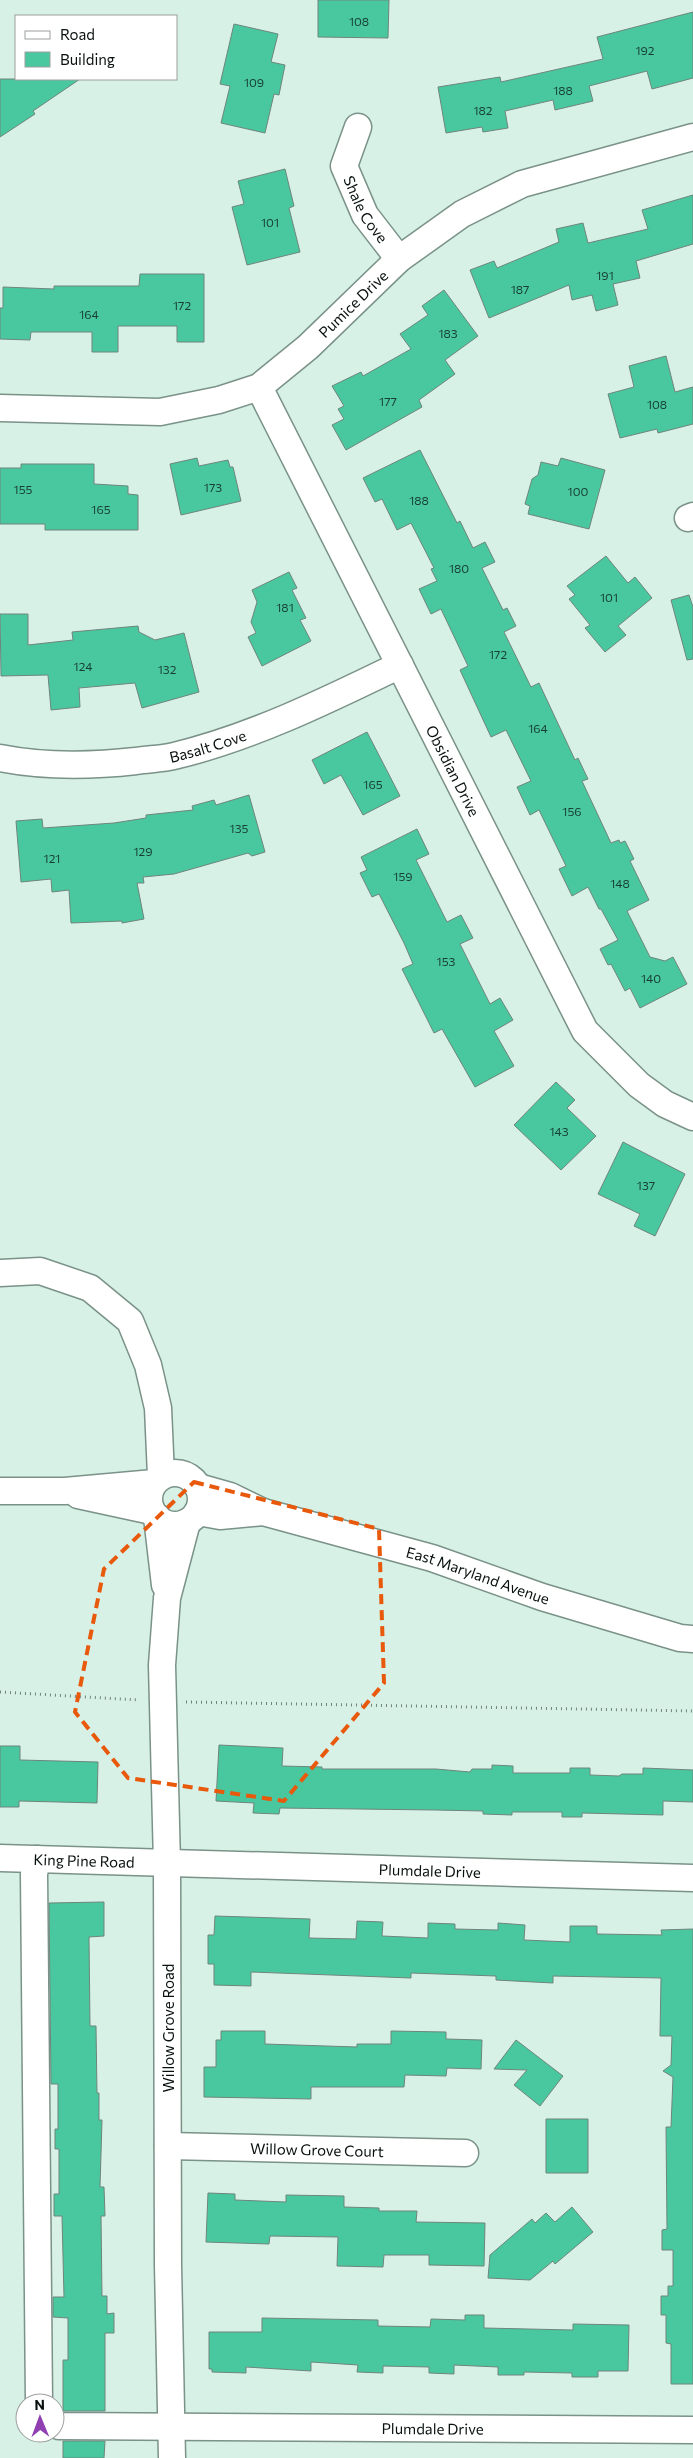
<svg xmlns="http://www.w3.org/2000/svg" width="693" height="2458" viewBox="0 0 693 2458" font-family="Commissioner,sans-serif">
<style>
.building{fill:#49c89f;stroke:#6e857c}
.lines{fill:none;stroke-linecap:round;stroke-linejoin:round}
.minor-casing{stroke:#7a9288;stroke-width:29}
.path{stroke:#71827b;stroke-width:3;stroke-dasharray:1 4;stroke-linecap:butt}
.minor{stroke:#fff;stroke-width:26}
.marked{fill:none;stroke:#e8590c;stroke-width:4;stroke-dasharray:10 6;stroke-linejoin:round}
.labels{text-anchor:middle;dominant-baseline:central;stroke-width:4;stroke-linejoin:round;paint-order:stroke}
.number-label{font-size:12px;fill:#183f32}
.street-label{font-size:15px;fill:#08110e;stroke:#fff}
</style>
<rect width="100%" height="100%" fill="#d8f1e6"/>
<path class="building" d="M318 0H389L388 38 318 37Z
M693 12V78L652 89 647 71 589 86 593 101 555 110 553 100 505 111 508 128 483 132 482 127 446 133 438 87 500 77 501 82 603 59 597 37Z
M234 24 278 34 271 62 285 65 279 95 274 94 265 133 221 123 230 86 220 84Z
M0 79H80L33 111 35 114 0 137Z
M285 169 294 206 289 208 300 252 247 265 232 207 244 204 238 181Z
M693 195V244L636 261 640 278 613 284 618 305 596 311 592 295 572 300 569 285 489 318 470 270 494 261 497 268 559 242 556 229 583 223 588 243 648 229 642 210Z
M140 274H204V342H177V326H118V352H92V332H31L30 340 0 339V308H3V287L54 289V286H139Z
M444 290 478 336 445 360 455 374 419 400 422 407 346 450 332 425 344 419 338 409 344 406 332 386 361 372 363 376 411 349 400 334 428 315 422 306Z
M666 356 675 392 693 387V424L658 433 657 429 620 438 608 394 634 387 629 366Z
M420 450 457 523 460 521 473 548 485 542 495 562 482 568 503 610 507 608 516 626 504 632 531 687 539 683 575 760 578 758 588 779 582 781 611 843 619 840 620 843 625 841 634 859 630 861 649 900 627 911 650 957 665 961 673 957 687 984 640 1008 630 988 625 991 611 964 608 965 600 949 618 940 601 909H599L588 887 572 896 559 869 566 866 539 810 530 815 517 787 531 781 506 730 491 737 460 670 468 666 441 609 431 614 419 589 437 581 431 569 434 568 411 523 397 530 382 499 375 502 363 478Z
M197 458 199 466 228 460 230 467H233L241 501 181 515 170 464Z
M561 458 605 470 589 529 528 514 530 506 525 504 532 479 538 475 541 462 558 466Z
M21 464H94V484L128 486V494L138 495V530H45V524H0V468H21Z
M606 556 628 583 635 577 652 598 618 626 626 635 605 652 585 628 590 625 569 599 575 595 567 586Z
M289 572 297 588 292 590 306 618 300 620 311 641 262 666 248 637 256 633 251 622 257 602 252 590Z
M689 595 693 607V659L687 660 671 600Z
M0 614H28V645L73 640 72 632 138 626 139 632 155 640 184 633 199 692 142 708 135 683 79 688 80 707 51 710 48 675 1 676Z
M367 732 400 796 363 815 341 775 324 784 312 760Z
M249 795 265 852 252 856 248 853 174 874 143 877 144 883H137L144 919 122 923V921L71 923 69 890 52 892 51 879 21 882 16 821 42 819 43 828 114 823 146 818V815L193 810 192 806 214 800 216 805Z
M417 829 429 854 416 860 447 922 461 915 473 938 460 944 490 1004 500 998 513 1020 494 1031 514 1066 475 1087 442 1029 434 1033 402 969 413 964 404 943 379 894 372 897 360 873 367 870 361 857Z
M556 1082 575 1100 567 1108 596 1136 561 1170 514 1125Z
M623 1142 685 1174 655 1236 634 1226 640 1214 598 1194Z
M219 1745 283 1748 282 1766 322 1767V1769H436L470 1772 472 1769H492V1765L513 1766V1773H570V1768H590V1775L619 1776 622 1774H643V1768L693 1770V1802L663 1801V1815L582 1813V1817H562V1812H512V1815L483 1814V1811L435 1810 280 1808 279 1814 253 1813 254 1803 216 1801Z
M0 1746H20V1760L98 1762 97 1803 19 1801V1807H0Z
M104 1902V1936L89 1937 90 2026H96L97 2093H99V2120H102L100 2187H104L105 2216H101L102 2296H107V2314L114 2313V2333H105V2411H63V2360H68V2318L53 2317V2297H64L62 2216H54V2194H59V2149H55V2129H58V2084H51L49 1903Z
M215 1916 310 1919 309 1938 356 1939 357 1921 383 1922 382 1936 428 1938V1923L455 1924V1929L498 1930V1923L525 1925 524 1940 570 1942V1926H597V1934L662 1935 661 1930 693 1929V2384H671V2344L666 2343V2315H661V2296H668V2286H673V2250H662V2230L667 2229 666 2127H671L673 2077 663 2071 671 2065 672 2036H660L661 1978 553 1976V1983L496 1980V1976L411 1973V1978L251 1972V1986L214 1985V1964H208V1935H214Z
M221 2031H265V2044L357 2047V2044H391V2031L446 2032V2039L482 2040 481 2069 447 2068 446 2076 405 2075 404 2087H311V2099L204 2097V2067H216V2040H221Z
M516 2040 563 2076 540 2106 514 2085 527 2070 494 2069Z
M546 2119H588V2173H546Z
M208 2193 235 2194V2200L286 2202V2195L344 2196V2207L379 2208V2211H417L416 2222 485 2223 484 2266 429 2265V2255H384L383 2267 337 2266 338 2237 270 2236 269 2244 206 2242Z
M572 2207 593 2232 555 2264 553 2261 530 2280 488 2278 490 2255 532 2219 535 2223 546 2213 555 2222Z
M465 2315H484V2328L573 2330V2324L629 2325 628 2371H598V2377H572V2373L524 2372V2375H498V2367L454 2365V2374L429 2373V2367L383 2366V2373L357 2372 358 2365 311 2362V2371L246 2367V2373L212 2372V2369H209V2332H262V2318L378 2320V2326L430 2327 431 2319 465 2320Z
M63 2441H105L104 2458H63Z"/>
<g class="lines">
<g class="minor-casing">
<g id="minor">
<path id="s1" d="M358 127 344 166 365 215 399 259"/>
<path id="s2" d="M259 387 585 1031 639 1085 665 1104 693 1117"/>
<path id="s3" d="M0 408 160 412 219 400 259 387 308 347 399 259 462 214 522 184 693 137"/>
<path d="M688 518 693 516"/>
<path id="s4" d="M0 758C45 767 91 766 136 761 149 759 162 759 174 756 253 737 328 700 400 665"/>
<path d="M0 1273 40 1271 90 1288 130 1321 148 1365 158 1408 161 1476"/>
<circle cx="175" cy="1499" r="26"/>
<path id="s5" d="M198 1487 230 1496 263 1512 432 1558 542 1597 680 1638 693 1639"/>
<path d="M0 1491H65L154 1483"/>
<path d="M78 1495 152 1511"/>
<path d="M198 1512 220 1516 263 1512"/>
<path d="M157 1517 165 1585"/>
<path id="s6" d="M0 1858 693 1878"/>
<path d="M37 1859 34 1874 39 2403"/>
<path id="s7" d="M168 2146 465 2153"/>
<path id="s8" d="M55 2424 59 2426 693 2430"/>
<path d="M172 2458 168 2265 167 1864 162 1665 167 1598 187 1522"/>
</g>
</g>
<path class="path" d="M0 1692 138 1700
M186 1702 693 1711"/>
<use href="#minor" class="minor"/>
</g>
<path class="marked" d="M194 1482 379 1529 384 1683 284 1801 128 1778 75 1712 104 1569Z"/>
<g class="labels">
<g class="number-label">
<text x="359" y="21">108</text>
<text x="645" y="50">192</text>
<text x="254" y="82">109</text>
<text x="563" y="90">188</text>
<text x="483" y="110">182</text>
<text x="270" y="222">101</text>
<text x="605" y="275">191</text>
<text x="520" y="289">187</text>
<text x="182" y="305">172</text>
<text x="89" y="314">164</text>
<text x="448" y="333">183</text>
<text x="388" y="401">177</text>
<text x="657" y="404">108</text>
<text x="213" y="487">173</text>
<text x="23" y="489">155</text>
<text x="578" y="491">100</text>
<text x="419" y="500">188</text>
<text x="101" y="509">165</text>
<text x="459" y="568">180</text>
<text x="609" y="597">101</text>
<text x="285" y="607">181</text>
<text x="498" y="654">172</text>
<text x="83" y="666">124</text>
<text x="167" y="669">132</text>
<text x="538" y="728">164</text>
<text x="373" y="784">165</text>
<text x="572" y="811">156</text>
<text x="239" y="828">135</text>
<text x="143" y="851">129</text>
<text x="52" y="858">121</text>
<text x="403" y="876">159</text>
<text x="620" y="883">148</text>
<text x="446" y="961">153</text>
<text x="651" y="978">140</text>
<text x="559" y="1131">143</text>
<text x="646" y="1185">137</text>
</g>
<g class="street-label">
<text stroke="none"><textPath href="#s1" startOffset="90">Shale Cove</textPath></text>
<text stroke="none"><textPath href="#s3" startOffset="388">Pumice Drive</textPath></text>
<text stroke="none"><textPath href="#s4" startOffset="210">Basalt Cove</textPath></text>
<text stroke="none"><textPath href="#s2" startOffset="430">Obsidian Drive</textPath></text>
<text stroke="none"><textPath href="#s5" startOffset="294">East Maryland Avenue</textPath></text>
<text stroke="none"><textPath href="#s6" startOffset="84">King Pine Road</textPath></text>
<text stroke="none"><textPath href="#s6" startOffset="430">Plumdale Drive</textPath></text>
<text transform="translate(168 2028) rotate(-90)">Willow Grove Road</text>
<text stroke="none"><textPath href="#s7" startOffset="149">Willow Grove Court</textPath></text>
<text stroke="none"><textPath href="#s8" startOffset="378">Plumdale Drive</textPath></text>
</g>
</g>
<rect x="15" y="15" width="162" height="65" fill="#ffffff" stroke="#9ca09f"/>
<rect x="25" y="31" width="25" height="8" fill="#ffffff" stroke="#9ca09f"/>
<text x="60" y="40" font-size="15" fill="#08110e">Road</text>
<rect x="25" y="52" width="25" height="15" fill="#49c89f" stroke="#9ca09f"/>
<text x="60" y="65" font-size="15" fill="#08110e">Building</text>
<g transform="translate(40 2418) rotate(359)"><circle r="24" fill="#ffffff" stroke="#9ca09f"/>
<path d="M0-4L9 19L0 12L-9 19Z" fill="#9040b0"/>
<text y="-8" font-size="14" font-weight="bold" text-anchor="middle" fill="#08110e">N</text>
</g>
</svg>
